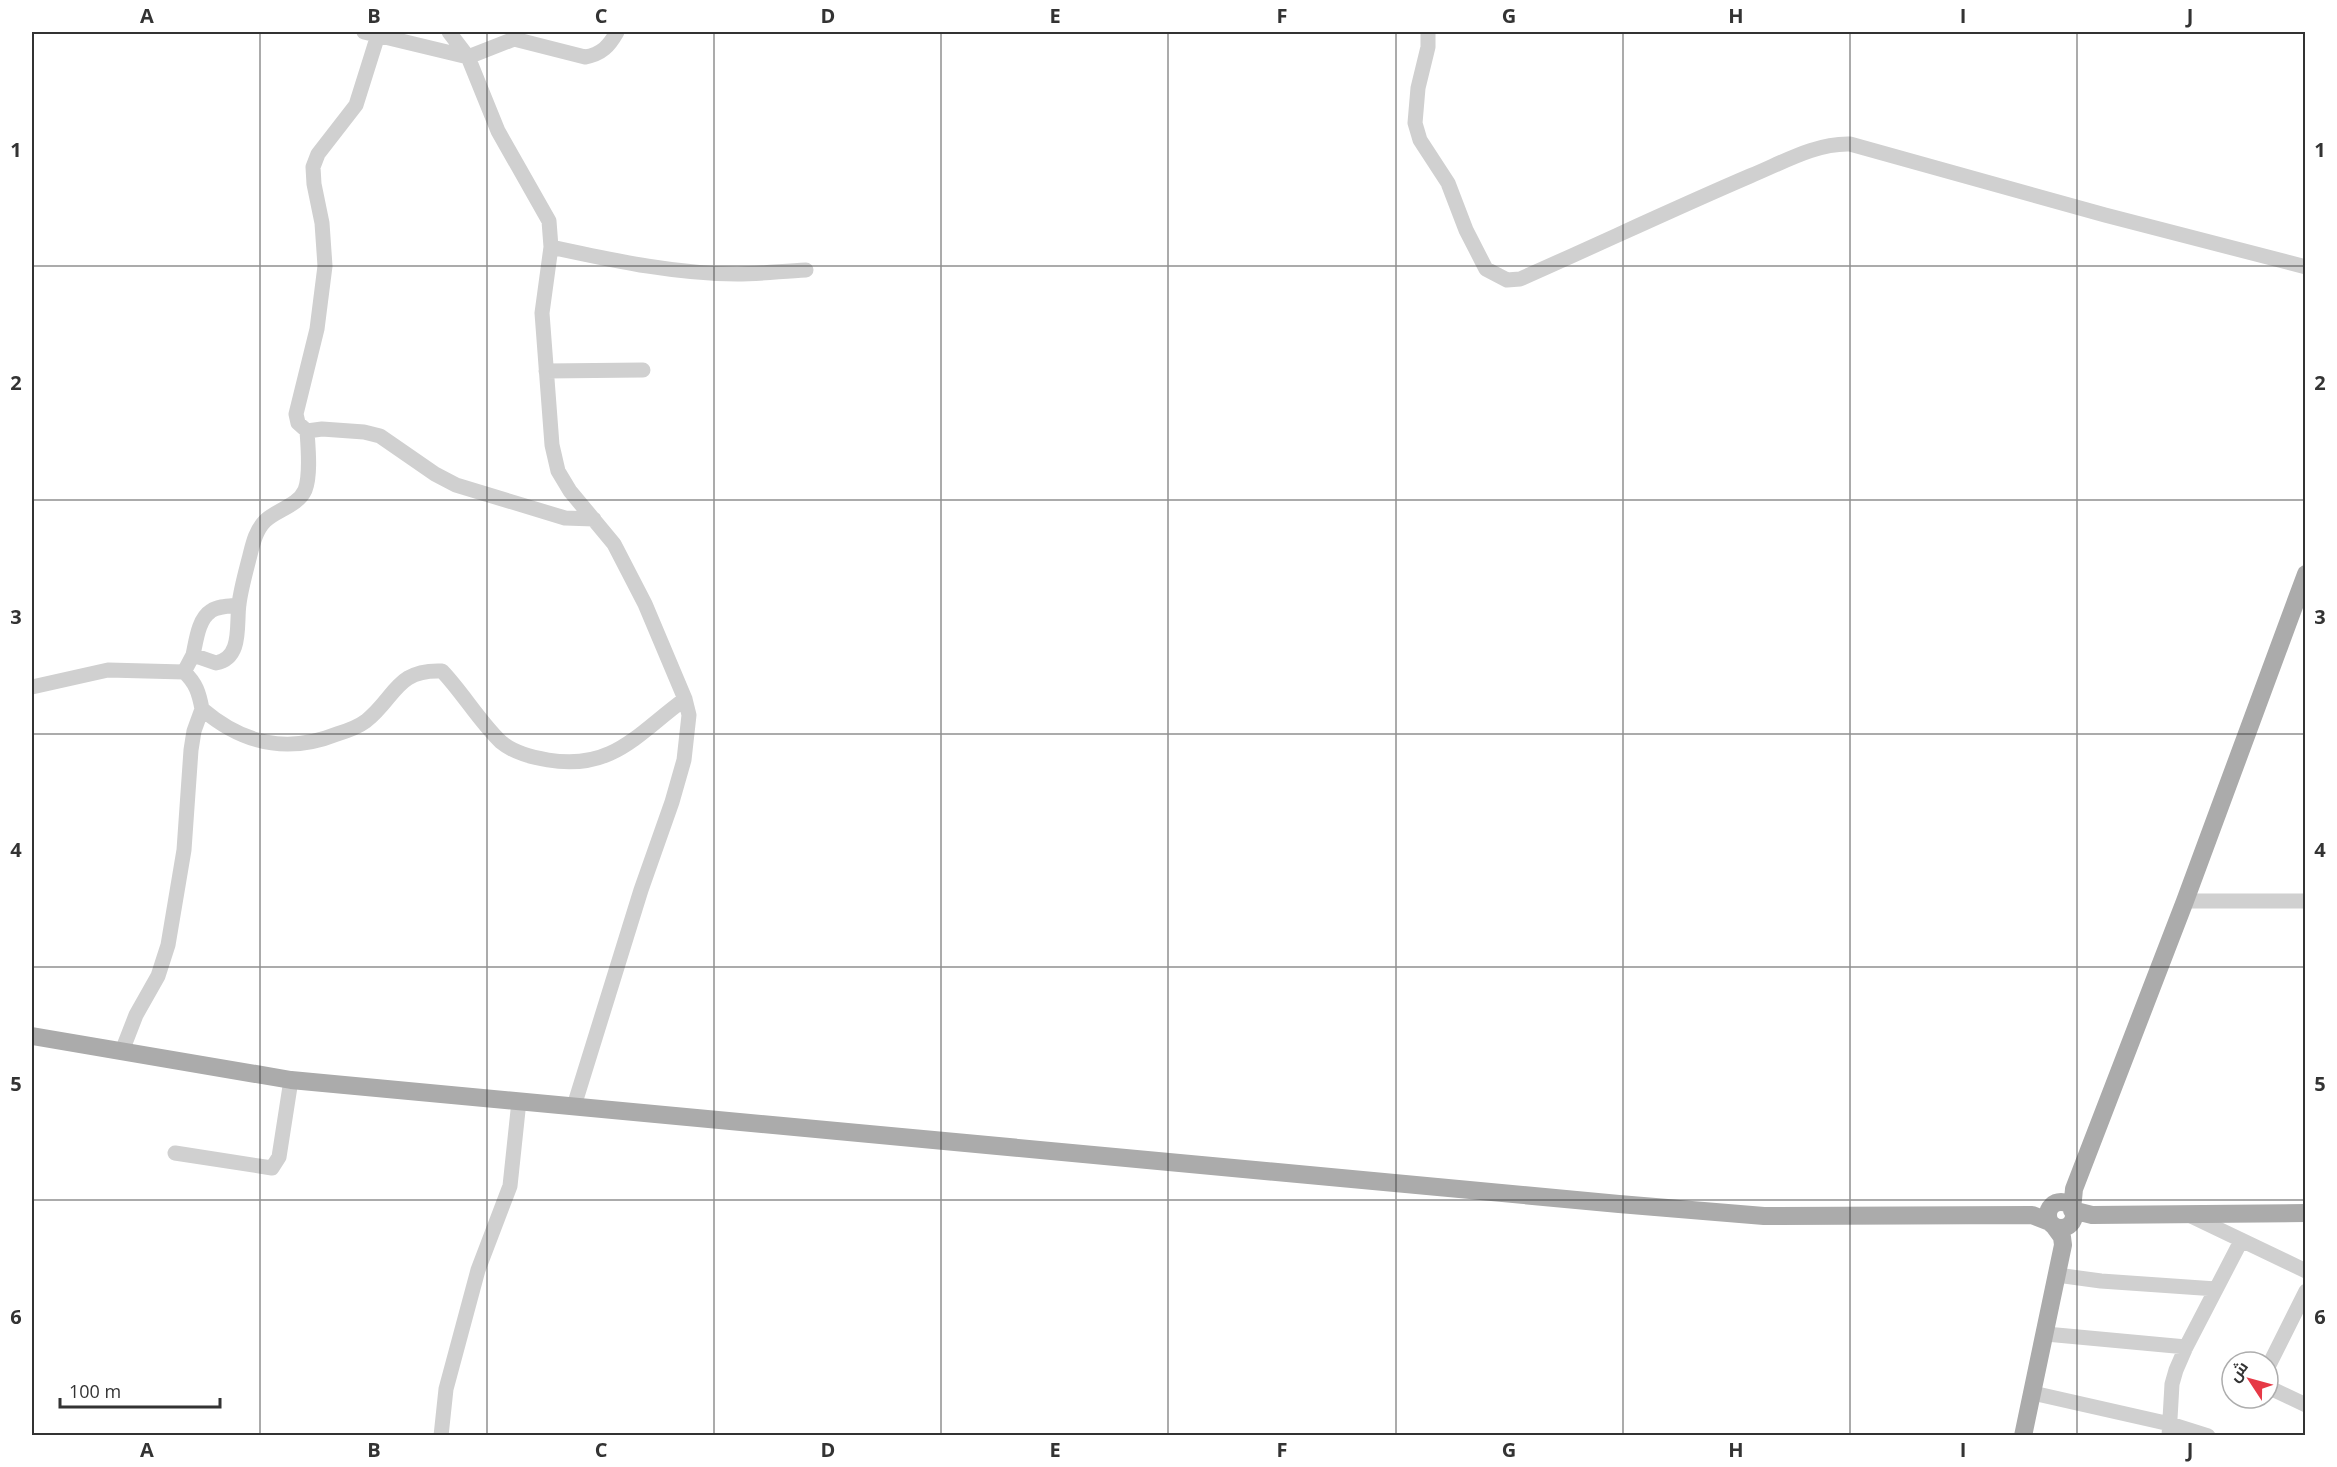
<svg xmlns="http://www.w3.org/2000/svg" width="2337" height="1467" viewBox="0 0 2337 1467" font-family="'Open Sans',Cairo,sans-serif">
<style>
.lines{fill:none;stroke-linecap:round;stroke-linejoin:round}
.minor{stroke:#d0d0d0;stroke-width:15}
.major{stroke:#ababab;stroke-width:18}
.grid{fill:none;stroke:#333;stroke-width:1.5;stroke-opacity:0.55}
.neatline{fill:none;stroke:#333;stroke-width:2}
.grid-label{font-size:20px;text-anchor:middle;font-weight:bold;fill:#333}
</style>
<rect width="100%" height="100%" fill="#fff"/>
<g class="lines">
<path class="minor" d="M364 32 468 57
M449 32 468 57
M1428 32V47L1418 88 1415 123 1420 140 1448 183 1466 230 1486 269 1507 280 1520 279C1597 245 1673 209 1750 176 1782 163 1815 143 1850 144L2105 215 2306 267
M551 247C612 260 674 274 737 274 760 274 783 271 806 270
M546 371 643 370
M307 431 298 423 296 414 317 329 325 266 322 223 314 184 313 167 318 154 356 105 378 35
M193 655C196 642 198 619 211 611 218 606 230 606 239 605
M184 672 193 655 216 663C243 658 236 624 239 604 241 588 246 571 250 555 253 543 256 530 265 521 276 510 298 506 305 490 311 475 308 447 307 431L322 429 364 432 380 436 435 474 456 485 565 518 594 519
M32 687 108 670 184 672C196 683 199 693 202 709 243 744 287 754 337 734 347 731 358 727 366 721 396 697 396 669 442 671 463 693 479 721 501 742 514 753 532 757 548 760 613 771 638 733 685 699
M2185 901H2306
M122 1051 136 1015 158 976 168 945 184 850 191 750 194 731 202 709
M574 1106 641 890 672 802 684 760 689 715 685 699 645 604 614 544 570 491 558 471 552 445 542 313 551 247 549 221 498 131 468 57 514 39 585 57C602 54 609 46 617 32
M175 1153 272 1168 279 1157 291 1080
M2189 1215 2306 1271
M2057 1275 2101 1281 2216 1289
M2046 1334 2186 1347
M2268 1367 2306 1291
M2268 1387 2306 1405
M2033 1393 2170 1424 2208 1436
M441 1436 446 1389 478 1270 510 1186 519 1101
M2169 1436 2172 1384 2176 1370 2186 1347 2241 1241"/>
<path class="major" d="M2306 574 2185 901 2074 1189 2072 1210 2092 1215 2306 1213
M32 1036 291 1080 1619 1204 1764 1216 2032 1215 2050 1222
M2048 1215a13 13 0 1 1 26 0a13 13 0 1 1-26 0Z
M2023 1436 2063 1245 2062 1237 2054 1226"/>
</g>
<path class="grid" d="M260 32V1436M487 32V1436M714 32V1436M941 32V1436M1168 32V1436M1396 32V1436M1623 32V1436M1850 32V1436M2077 32V1436M32 266H2306M32 500H2306M32 734H2306M32 967H2306M32 1200H2306"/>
<rect width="2337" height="1467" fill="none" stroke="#ffffff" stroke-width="66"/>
<g transform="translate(2250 1380) rotate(306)"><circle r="28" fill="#ffffff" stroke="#adadad" stroke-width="1.5"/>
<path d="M0-4.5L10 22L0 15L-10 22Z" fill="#e63946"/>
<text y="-9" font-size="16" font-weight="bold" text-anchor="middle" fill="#333333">ش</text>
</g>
<path d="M60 1398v9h160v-9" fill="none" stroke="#333333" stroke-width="3"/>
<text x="69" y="1398" font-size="18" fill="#333333" stroke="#ffffff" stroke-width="4.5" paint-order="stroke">100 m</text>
<rect x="33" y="33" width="2271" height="1401" class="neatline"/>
<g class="grid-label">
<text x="147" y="23">A</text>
<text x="374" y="23">B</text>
<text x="601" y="23">C</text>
<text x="828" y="23">D</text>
<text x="1055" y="23">E</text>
<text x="1282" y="23">F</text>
<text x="1509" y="23">G</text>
<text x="1736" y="23">H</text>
<text x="1963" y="23">I</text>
<text x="2190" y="23">J</text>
<text x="16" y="157">1</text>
<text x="2320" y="157">1</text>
<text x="16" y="390">2</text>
<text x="2320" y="390">2</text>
<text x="16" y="624">3</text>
<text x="2320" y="624">3</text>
<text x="16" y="857">4</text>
<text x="2320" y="857">4</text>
<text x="16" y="1091">5</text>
<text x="2320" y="1091">5</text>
<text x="16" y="1324">6</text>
<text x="2320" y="1324">6</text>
<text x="147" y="1457">A</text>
<text x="374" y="1457">B</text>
<text x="601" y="1457">C</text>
<text x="828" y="1457">D</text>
<text x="1055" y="1457">E</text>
<text x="1282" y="1457">F</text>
<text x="1509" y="1457">G</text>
<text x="1736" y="1457">H</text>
<text x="1963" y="1457">I</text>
<text x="2190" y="1457">J</text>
</g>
</svg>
